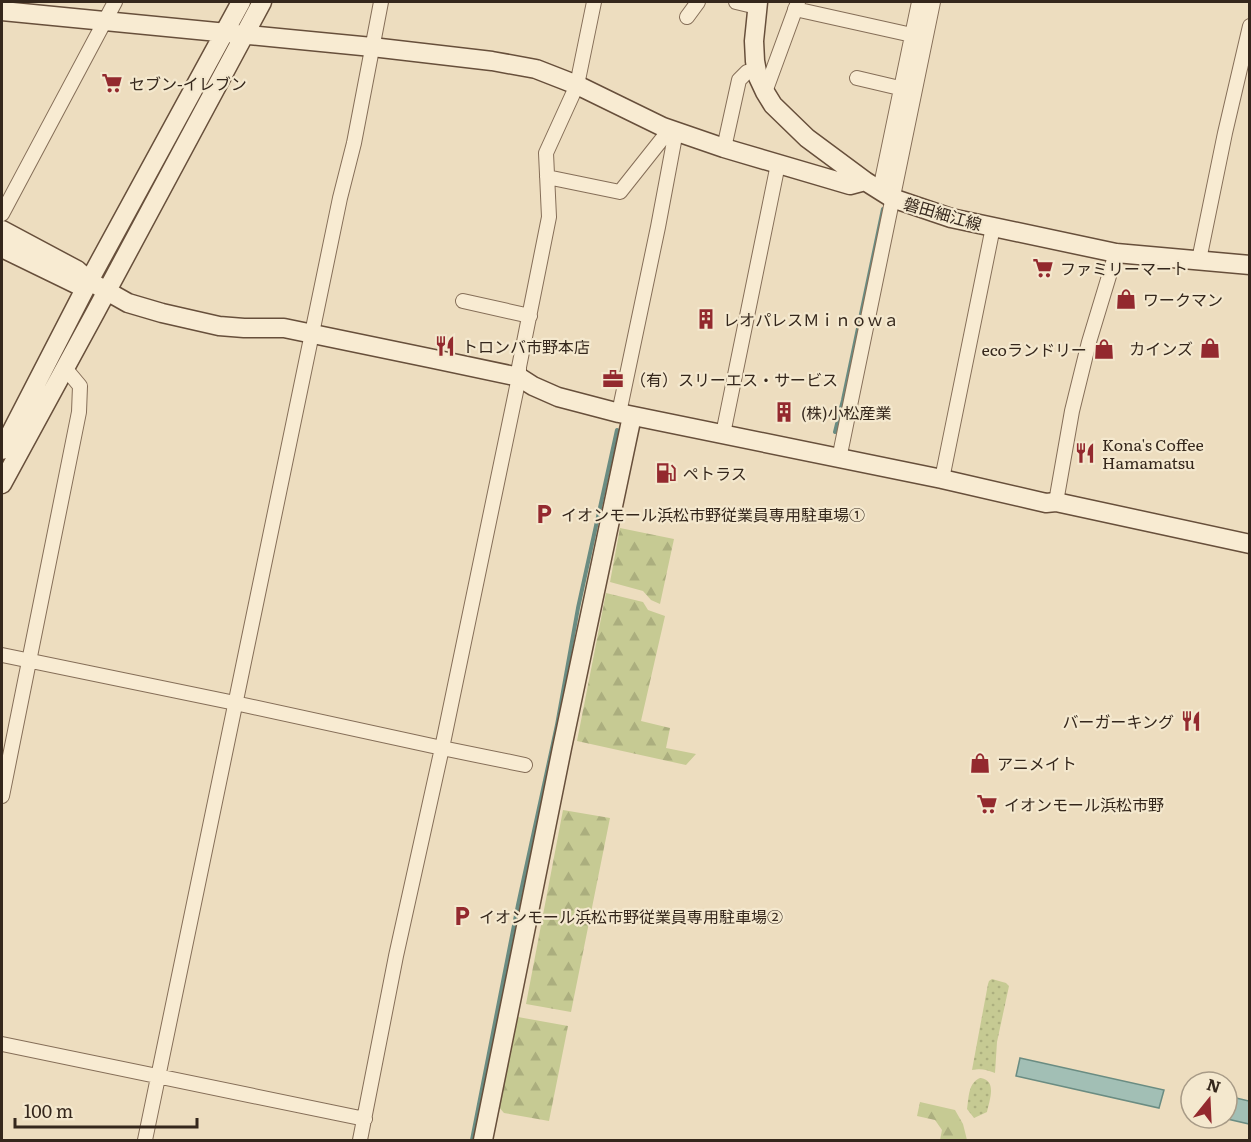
<svg xmlns="http://www.w3.org/2000/svg" width="1251" height="1142" viewBox="0 0 1251 1142" font-family="Literata,'Noto Sans JP',serif">
<style>
.green{fill:url(#green-dots)}
.forest{fill:url(#forest-firs)}
.water{fill:#a2bfb5;stroke:#6a8c82;stroke-width:1.5}
.lines{fill:none;stroke-linecap:round;stroke-linejoin:round}
.stream{stroke:#6a8c82;stroke-width:4}
.street-casing{stroke:#856e58;stroke-width:16}
.secondary-casing{stroke:#674f3b;stroke-width:21}
.street{stroke:#f8ebd2;stroke-width:14}
.secondary{stroke:#f8ebd2;stroke-width:18}
.labels{text-anchor:middle;dominant-baseline:central;stroke-width:4.5;stroke-linejoin:round;paint-order:stroke}
.poi-label{font-size:16px;fill:#35271c;stroke:#f4e8ce;text-anchor:start}
.street-label{font-size:16px;fill:#35271c;stroke:#f4e8ce}
</style>
<defs>
<pattern id="green-dots" width="8" height="8" patternUnits="userSpaceOnUse" patternTransform="scale(1.5)"><rect width="8" height="8" fill="#c6ca93"/><path d="M2 2h.1M6 6h.1" fill="none" stroke="#abae7e" stroke-width="1.8" stroke-linecap="round"/></pattern>
<pattern id="forest-firs" width="22" height="20" patternUnits="userSpaceOnUse" patternTransform="scale(1.5)"><rect width="22" height="20" fill="#c6ca93"/><path d="M5 1l3.5 6h-7zM16 11l3.5 6h-7z" fill="#abae7e"/></pattern>
</defs>
<rect width="100%" height="100%" fill="#edddbf"/>
<path class="green" d="M992 979 1006 983 1009 986 997 1042 995 1073C987 1070 981 1068 972 1070L988 984 989 981Z
M980 1078C998 1080 989 1101 987 1112L974 1118 967 1109C969 1097 968 1083 980 1078Z"/>
<path class="forest" d="M620 528 674 539 660 604 651 600 643 591 610 582Z
M606 593 643 602 648 610 665 616 641 721 670 728 666 748 696 754 686 765 577 741Z
M563 810 610 818 571 1012 526 1004Z
M518 1017 568 1026 549 1121 504 1113 498 1106Z
M920 1102 955 1110 963 1124 967 1140H940L942 1130 935 1120 917 1116Z"/>
<path class="water" d="M1020 1058 1164 1090 1159 1108 1016 1076Z
M1232 1097 1249 1101V1124L1223 1118H1227V1107L1230 1108Z"/>
<g class="lines">
<path class="stream" d="M835 432 843 400 883 209
M472 1140 518 905 557 725 578 608 617 430"/>
<g class="street-casing">
<path id="street" d="M736 2 757 7
M795 9 912 35
M687 17 698 2
M857 78 908 90
M765 92 798 2
M724 148 739 80 747 72 757 69
M547 177 620 192 670 129
M880 190 919 2
M2 214 115 2
M1199 260 1225 133 1250 26
M463 301 530 316
M619 413 658 227 676 131
M723 434 778 164
M839 459 933 2
M942 479 993 227
M1056 502 1072 411 1089 342 1116 253
M2 655 235 703 442 748 525 765
M2 796 79 412 80 386 65 368
M2 1044 365 1119
M145 1140 340 198 354 143 381 2
M360 1140 396 956 442 748 519 377V367L549 217 546 153 577 85 594 2"/>
</g>
<g class="secondary-casing">
<path id="secondary" d="M758 2 754 41 755 61 758 77 765 92 773 105 807 138 865 181 892 198 951 218 1116 253 1250 265
M2 11 372 47 492 61 536 69 577 85 663 127 724 148 850 185 865 181
M2 230 77 270 89 281 128 303 162 313 219 326 244 328H284L434 359 519 377 533 386 558 397 619 413 942 479 1046 503 1056 502 1250 544
M2 248 76 284 89 281
M2 450 89 281 241 2
M2 484 95 313 262 2
M483 1140 562 748 632 416"/>
</g>
<use href="#street" class="street"/>
<use href="#secondary" class="secondary"/>
</g>
<defs>
<g id="supermarket-bare" transform="scale(1.62)"><path d="M-6-5.5h2.5l.6 2H6L4.5 2H-2.5L-4.4-4H-6ZM-1.5 3.2a1.3 1.3 0 1 0 .1 0ZM3 3.2a1.3 1.3 0 1 0 .1 0Z" fill="#93292e" stroke="#f4e8ce" stroke-width="2.5" paint-order="stroke"/></g>
<g id="shop-bare" transform="scale(1.62)"><path d="M-5-2.5h2.3a2.7 3.5 0 0 1 5.4 0H5L5.5 6h-11ZM-1.5-2.5h3a1.5 2.3 0 0 0-3 0Z" fill="#93292e" stroke="#f4e8ce" stroke-width="2.5" paint-order="stroke"/></g>
<g id="building-bare" transform="scale(1.62)"><path d="M-4-6H4V6H1V3H-1V6H-4ZM-2.5-4.3h1.7v1.8h-1.7ZM.8-4.3h1.7v1.8H.8ZM-2.5-1h1.7V.8h-1.7ZM.8-1h1.7V.8H.8Z" fill="#93292e" stroke="#f4e8ce" stroke-width="2.5" paint-order="stroke"/></g>
<g id="restaurant-bare" transform="scale(1.62)"><path d="M-5-6h1v4h1v-4h1v4h1v-4h1v5L-1.5 .5V6h-2V.5L-5-1ZM5-6V6H3V1.5H1.5Q1.5-4 5-6Z" fill="#93292e" stroke="#f4e8ce" stroke-width="2.5" paint-order="stroke"/></g>
<g id="office-bare" transform="scale(1.62)"><path d="M-6-3h4V-5.5h4V-3h4V5H-6ZM-1-4.5V-3h2v-1.5ZM-6 0V1H6V0Z" fill="#93292e" stroke="#f4e8ce" stroke-width="2.5" paint-order="stroke"/></g>
<g id="fuel-bare" transform="scale(1.62)"><path d="M-5.5-6h7V0h2V4h1.3V-2.5L3-4.5l.8-.8L6-3V5H2.5V1h-1V6h-7ZM-4.2-4.7v3.2H.2V-4.7Z" fill="#93292e" stroke="#f4e8ce" stroke-width="2.5" paint-order="stroke"/></g>
<g id="parking-bare" transform="scale(1.62)"><path d="M-3.5-5.5H1a3.5 3.5 0 0 1 0 7H-1V5.5H-3.5ZM-1-3.4V-.6H.8a1.4 1.4 0 0 0 0-2.8Z" fill="#93292e" stroke="#f4e8ce" stroke-width="2.5" paint-order="stroke"/></g>
</defs>
<g fill-rule="evenodd">
<use href="#supermarket-bare" x="112" y="83"/>
<use href="#supermarket-bare" x="1043" y="268"/>
<use href="#shop-bare" x="1126" y="299"/>
<use href="#building-bare" x="706" y="319"/>
<use href="#restaurant-bare" x="445" y="346"/>
<use href="#shop-bare" x="1210" y="348"/>
<use href="#shop-bare" x="1104" y="349"/>
<use href="#office-bare" x="613" y="379"/>
<use href="#building-bare" x="784" y="412"/>
<use href="#restaurant-bare" x="1085" y="453"/>
<use href="#fuel-bare" x="666" y="473"/>
<use href="#parking-bare" x="544" y="514"/>
<use href="#restaurant-bare" x="1191" y="721"/>
<use href="#shop-bare" x="980" y="763"/>
<use href="#supermarket-bare" x="987" y="804"/>
<use href="#parking-bare" x="462" y="916"/>
</g>
<g class="labels">
<g class="poi-label">
<text x="129" y="83">セブン-イレブン</text>
<text x="1060" y="268">ファミリーマート</text>
<text x="1143" y="299">ワークマン</text>
<text x="723" y="319">レオパレスＭｉｎｏｗａ</text>
<text x="462" y="346">トロンバ市野本店</text>
<text x="1193" y="348" text-anchor="end">カインズ</text>
<text x="1087" y="349" text-anchor="end">ecoランドリー</text>
<text x="630" y="379">（有）スリーエス・サービス</text>
<text x="801" y="412">(株)小松産業</text>
<text x="1102" y="444">Kona's Coffee<tspan x="1102" dy="18">Hamamatsu</tspan></text>
<text x="683" y="473">ペトラス</text>
<text x="561" y="514">イオンモール浜松市野従業員専用駐車場①</text>
<text x="1174" y="721" text-anchor="end">バーガーキング</text>
<text x="997" y="763">アニメイト</text>
<text x="1004" y="804">イオンモール浜松市野</text>
<text x="479" y="916">イオンモール浜松市野従業員専用駐車場②</text>
</g>
<g class="street-label">
<text transform="translate(943 213) rotate(16)">磐田細江線</text>
</g>
</g>
<rect width="1251" height="1142" fill="none" stroke="#35271c" stroke-width="6"/>
<g transform="translate(1209 1100) rotate(18)"><circle r="28" fill="#f4e8ce" stroke="#a89b87" stroke-width="1.5"/>
<path d="M0-4.5L10 22L0 15L-10 22Z" fill="#93292e"/>
<text y="-9" font-size="16" font-weight="bold" text-anchor="middle" fill="#35271c">N</text>
</g>
<path d="M15 1118v9h182v-9" fill="none" stroke="#35271c" stroke-width="3"/>
<text x="24" y="1118" font-size="18" fill="#35271c" stroke="#f4e8ce" stroke-width="4.5" paint-order="stroke">100 m</text>
</svg>
